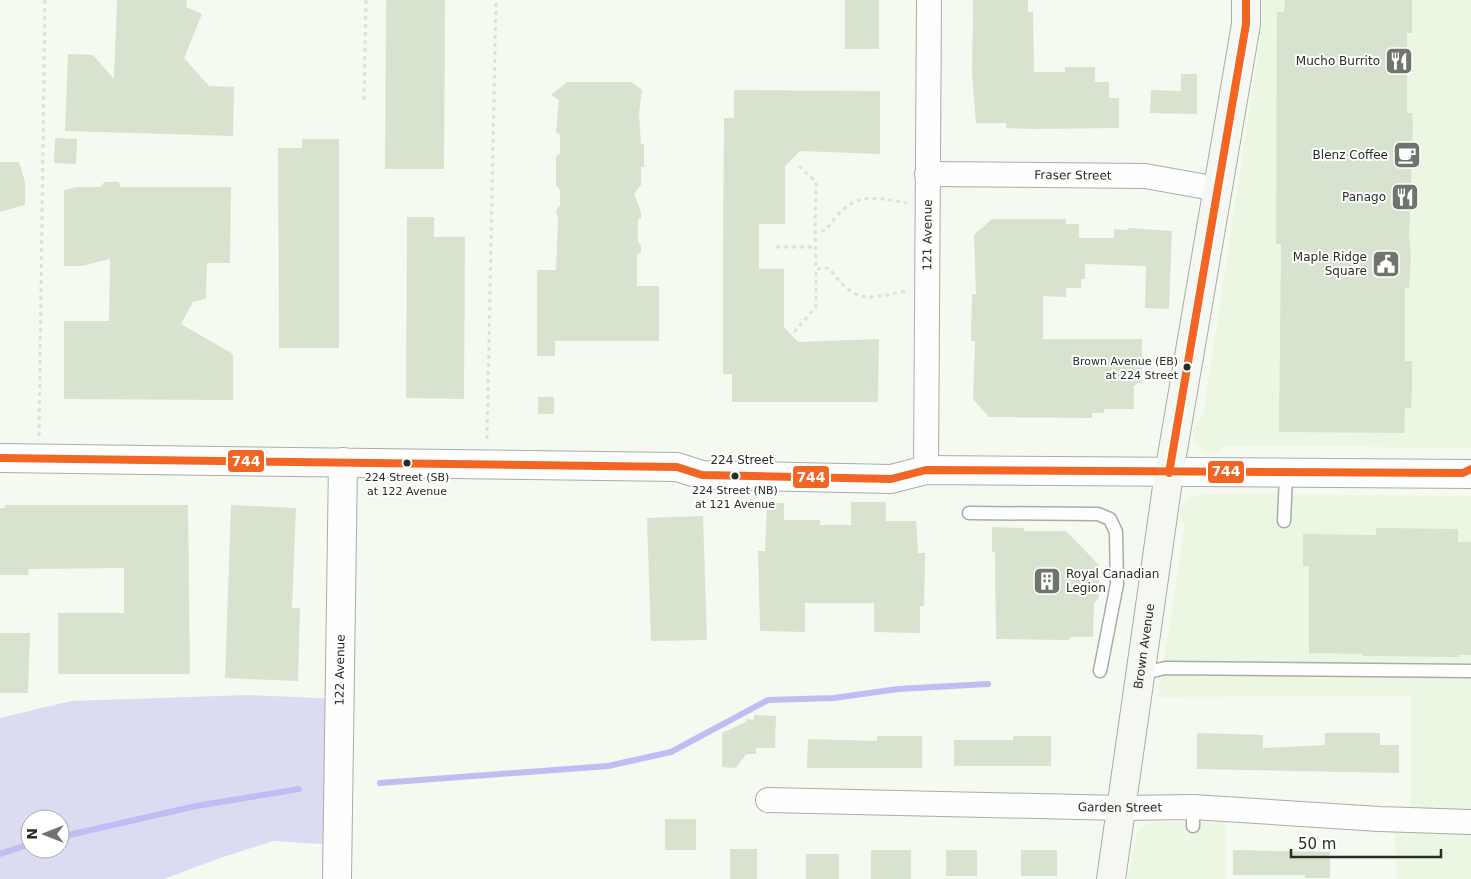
<svg xmlns="http://www.w3.org/2000/svg" width="1471" height="879" viewBox="0 0 1471 879" font-family="'DejaVu Sans',sans-serif">
<style>
.built{fill:#ebf6e3}
.green{fill:#dbdcf1;fill-rule:evenodd}
.lines{fill:none;stroke-linecap:round;stroke-linejoin:round}
.stream{stroke:#c0bcf4;stroke-width:6}
.building{fill:#d7e3ce}
.service-casing{stroke:#a9ada6;stroke-width:15}
.minor-casing{stroke:#a9ada6;stroke-width:26}
.tertiary-casing{stroke:#a9ada6;stroke-width:30}
.secondary-casing{stroke:#a9ada6;stroke-width:30}
.path{stroke:#dfe0dd;stroke-width:3;stroke-dasharray:4 4;stroke-linecap:butt}
.service{stroke:#fdfefd;stroke-width:12}
.minor{stroke:#fdfefd;stroke-width:24}
.tertiary{stroke:#fdfefd;stroke-width:28}
.secondary{stroke:#f4f7f2;stroke-width:28}
.bus-1-casing{stroke:#fff;stroke-width:11}
.bus-1{stroke:#f26522;stroke-width:8}
.bus-dot{fill:#282c25;stroke:#fff;stroke-width:2}
.labels{text-anchor:middle;dominant-baseline:central;stroke-width:4;stroke-linejoin:round;paint-order:stroke}
.bus-label{font-size:11px;fill:#282c25;stroke:#fff}
.poi-label{font-size:12px;fill:#282c25;stroke:#fff;text-anchor:end}
.street-label{font-size:12px;fill:#282c25;stroke:#fff}
.line-badge{stroke:#fff;stroke-width:2}
.badge-label{font-size:14px;text-anchor:middle;font-weight:bold;fill:#fff}
</style>
<rect width="100%" height="100%" fill="#f4faf0"/>
<path class="built" d="M1262 0H1471V448L1228 446 1212 454 1200 448 1195 441 1193 429 1203 416 1262 26Z
M1201 494 1471 496V811L1411 809V696L1158 697 1185 525 1180 517V509L1188 498Z
M1153 822H1225V879H1128L1137 834 1146 824Z
M1395 832 1471 834V879H1396Z"/>
<path class="green" d="M248 695 340 699 338 845 273 841 220 858 164 879H0V718L71 701ZM30 819H60V849H30Z"/>
<g class="lines">
<path class="stream" d="M380 783 608 766 671 752 768 700 834 698 898 689 988 684
M60 837 196 806 299 789
M0 854 30 844"/>
</g>
<path class="building" d="M117 0H187L186 7 202 14 184 58 209 86 234 87 233 136 65 131 68 54 93 55 114 79Z
M386 0H445L444 169H385Z
M845 0H879V49H845Z
M973 0H1028V12H1033L1034 72H1065V67H1095V82H1109V98H1119V128L1031 129 1006 128V123H976L972 73Z
M1285 0H1412V33H1407V113H1412L1413 125 1409 238 1411 256 1409 288H1405V361H1412V392L1411 408H1405L1404 433 1279 432 1281 244H1276L1277 12H1284Z
M1181 74H1197V114L1150 113 1151 90 1181 91Z
M567 82H632L642 90 639 114 641 144H644V167H641V185L634 194 641 212V218L638 220V242L641 245V252L637 255V286H659V341H555V356H537V270H556L558 219 556 211 560 205V190L556 185V157L560 153V135L556 132 559 100 551 95Z
M734 90 880 91V154L800 151 785 166V224H759V269H784V327L798 342 879 339 878 402H732V374H723V257L724 118H734Z
M55 138 77 139 76 164 54 163Z
M302 139H339V348H279L278 148H302Z
M0 162H19L25 182V205L0 212Z
M104 182H119L120 187H231L230 263H207L206 299 193 302 181 324 233 354V400L64 399V321H109L110 259 82 266H64V190L77 187H101Z
M407 217H434V237H465L464 399 406 398Z
M992 219H1066V224H1079V238H1114V229L1128 230V228L1172 231 1169 309 1145 308 1146 266 1085 264V279H1081V288H1066V297L1043 296V339H1142V383H1137V385H1134V409H1104V413H1092V418L989 417 973 399 975 341H971L972 294H976L974 235Z
M538 397H554V414H538Z
M851 502H886V521H916L918 553H925L924 606H920V633L874 632V603H805V632L760 631 758 551H765L767 503H784V520H820V525H851Z
M5 505H188L190 674H58V613H124V568L29 569 28 575H0V508H5Z
M231 505 296 508 292 608H300L298 681 225 678Z
M703 516 707 640 651 641 647 518Z
M992 527 1024 528V531H1066L1099 565V598L1094 603 1093 637H1071L1068 640 996 639 995 552H992Z
M1376 528 1458 529V542H1471V655H1458V657L1363 656V654L1309 653V566H1303V534L1376 535Z
M0 633H30L28 693H0Z
M754 715 776 716 775 748H756V754H746L736 768 722 767V733L746 722V719L754 720Z
M1197 733 1263 735V748L1325 745V733H1380V745H1399V773L1197 769Z
M877 736H922V768H807L808 739 877 741Z
M1013 736H1051V766H954V740H1013Z
M665 819H696V850H665Z
M730 849H757V879H730Z
M871 850H911V879H871Z
M946 850H977V876H946Z
M1021 850H1057V876H1021Z
M1233 850 1330 852V878H1305V875H1233Z
M806 854H839V879H806Z"/>
<g class="lines">
<g class="service-casing">
<path id="service" d="M969 513 1098 514 1110 519 1116 532 1117 584 1100 671
M1284 521 1286 474
M1140 674 1165 668 1471 671
M1193 826V807"/>
</g>
<g class="minor-casing">
<g id="minor">
<path id="s1" d="M927 174 1145 176 1218 189"/>
<path id="s2" d="M926 470 929 0"/>
<path id="s3" d="M768 800 1122 808 1193 807 1379 819 1471 822"/>
</g>
</g>
<g class="tertiary-casing">
<g id="tertiary">
<path d="M0 458 677 467 702 475 891 479 926 470 1471 474"/>
<path id="s4" d="M337 879 343 462"/>
</g>
</g>
<g class="secondary-casing">
<g id="secondary">
<path id="s5" d="M1111 879 1169 473 1246 24V0"/>
</g>
</g>
<path class="path" d="M364 100 366 0
M799 166 816 182 815 232
M776 247H816
M905 291C866 300 854 303 829 268L816 269 815 232 826 230C851 194 865 195 907 203
M794 332 816 307V269
M39 436 45 0
M487 439 496 0"/>
<use href="#service" class="service"/>
<use href="#minor" class="minor"/>
<use href="#tertiary" class="tertiary"/>
<use href="#secondary" class="secondary"/>
<g class="bus-1-casing">
<path id="bus-1" d="M0 458 677 467 702 475 891 479 926 470 1463 473 1471 469
M1169 473 1246 24V0"/>
</g>
<use href="#bus-1" class="bus-1"/>
</g>
<defs>
<g id="restaurant-square" transform="scale(1.4375)"><rect x="-9" y="-9" width="18" height="18" rx="4" fill="#6f746c" stroke="#fff"/><path d="M-5-6h1v4h1v-4h1v4h1v-4h1v5L-1.5 .5V6h-2V.5L-5-1ZM5-6V6H3V1.5H1.5Q1.5-4 5-6Z" fill="#fff"/></g>
<g id="cafe-square" transform="scale(1.4375)"><rect x="-9" y="-9" width="18" height="18" rx="4" fill="#6f746c" stroke="#fff"/><path d="M-5.5-4.5H6V0H3Q3 3.5 0 3.5H-2.5Q-5.5 3.5-5.5 0ZM3-3.2v2h1.7v-2ZM-6 4.5H4V6H-6Z" fill="#fff"/></g>
<g id="civic-square" transform="scale(1.4375)"><rect x="-9" y="-9" width="18" height="18" rx="4" fill="#6f746c" stroke="#fff"/><path d="M-.6-6.5H3V-4.5H.6V-3L4-1V1h2V6H-6V1h2V-1L-.6-3ZM-1.2 2.5V6h2.4V2.5Z" fill="#fff"/></g>
<g id="building-square" transform="scale(1.4375)"><rect x="-9" y="-9" width="18" height="18" rx="4" fill="#6f746c" stroke="#fff"/><path d="M-4-6H4V6H1V3H-1V6H-4ZM-2.5-4.3h1.7v1.8h-1.7ZM.8-4.3h1.7v1.8H.8ZM-2.5-1h1.7V.8h-1.7ZM.8-1h1.7V.8H.8Z" fill="#fff"/></g>
</defs>
<g fill-rule="evenodd">
<use href="#restaurant-square" x="1399" y="61"/>
<use href="#cafe-square" x="1407" y="155"/>
<use href="#restaurant-square" x="1405" y="197"/>
<use href="#civic-square" x="1386" y="264"/>
<use href="#building-square" x="1047" y="581"/>
</g>
<g class="bus-dot">
<circle cx="1187" cy="367" r="4.5"/>
<circle cx="407" cy="463" r="4.5"/>
<circle cx="735" cy="476" r="4.5"/>
</g>
<g class="labels">
<g class="bus-label">
<text x="1178" y="361" text-anchor="end">Brown Avenue (EB)<tspan x="1178" dy="14">at 224 Street</tspan></text>
<text x="407" y="477">224 Street (SB)<tspan x="407" dy="14">at 122 Avenue</tspan></text>
<text x="735" y="490">224 Street (NB)<tspan x="735" dy="14">at 121 Avenue</tspan></text>
</g>
<g class="poi-label">
<text x="1380" y="61">Mucho Burrito</text>
<text x="1388" y="155">Blenz Coffee</text>
<text x="1386" y="197">Panago</text>
<text x="1367" y="257">Maple Ridge<tspan x="1367" dy="14">Square</tspan></text>
<text x="1066" y="574" text-anchor="start">Royal Canadian<tspan x="1066" dy="14">Legion</tspan></text>
</g>
<g class="street-label">
<text stroke="none"><textPath href="#s1" startOffset="146">Fraser Street</textPath></text>
<text stroke="none"><textPath href="#s2" startOffset="235">121 Avenue</textPath></text>
<text x="742" y="460">224 Street</text>
<text stroke="none"><textPath href="#s5" startOffset="235">Brown Avenue</textPath></text>
<text stroke="none"><textPath href="#s4" startOffset="209">122 Avenue</textPath></text>
<text stroke="none"><textPath href="#s3" startOffset="352">Garden Street</textPath></text>
</g>
</g>
<g class="line-badge">
<rect x="227" y="449" width="38" height="24" rx="5" fill="#f26522"/>
<rect x="1207" y="460" width="38" height="24" rx="5" fill="#f26522"/>
<rect x="792" y="465" width="38" height="24" rx="5" fill="#f26522"/>
</g>
<g class="badge-label">
<text x="246" y="466">744</text>
<text x="1226" y="476">744</text>
<text x="811" y="482">744</text>
</g>
<g transform="translate(45 834) rotate(270)"><circle r="24" fill="#ffffff" stroke="#a9aba8"/>
<path d="M0-4L9 19L0 12L-9 19Z" fill="#6f746c"/>
<text y="-8" font-size="14" font-weight="bold" text-anchor="middle" fill="#282c25">N</text>
</g>
<path d="M1291 849v8h150v-8" fill="none" stroke="#282c25" stroke-width="2.5"/>
<text x="1298" y="849" font-size="15" fill="#282c25" stroke="#ffffff" stroke-width="4" paint-order="stroke">50 m</text>
</svg>
